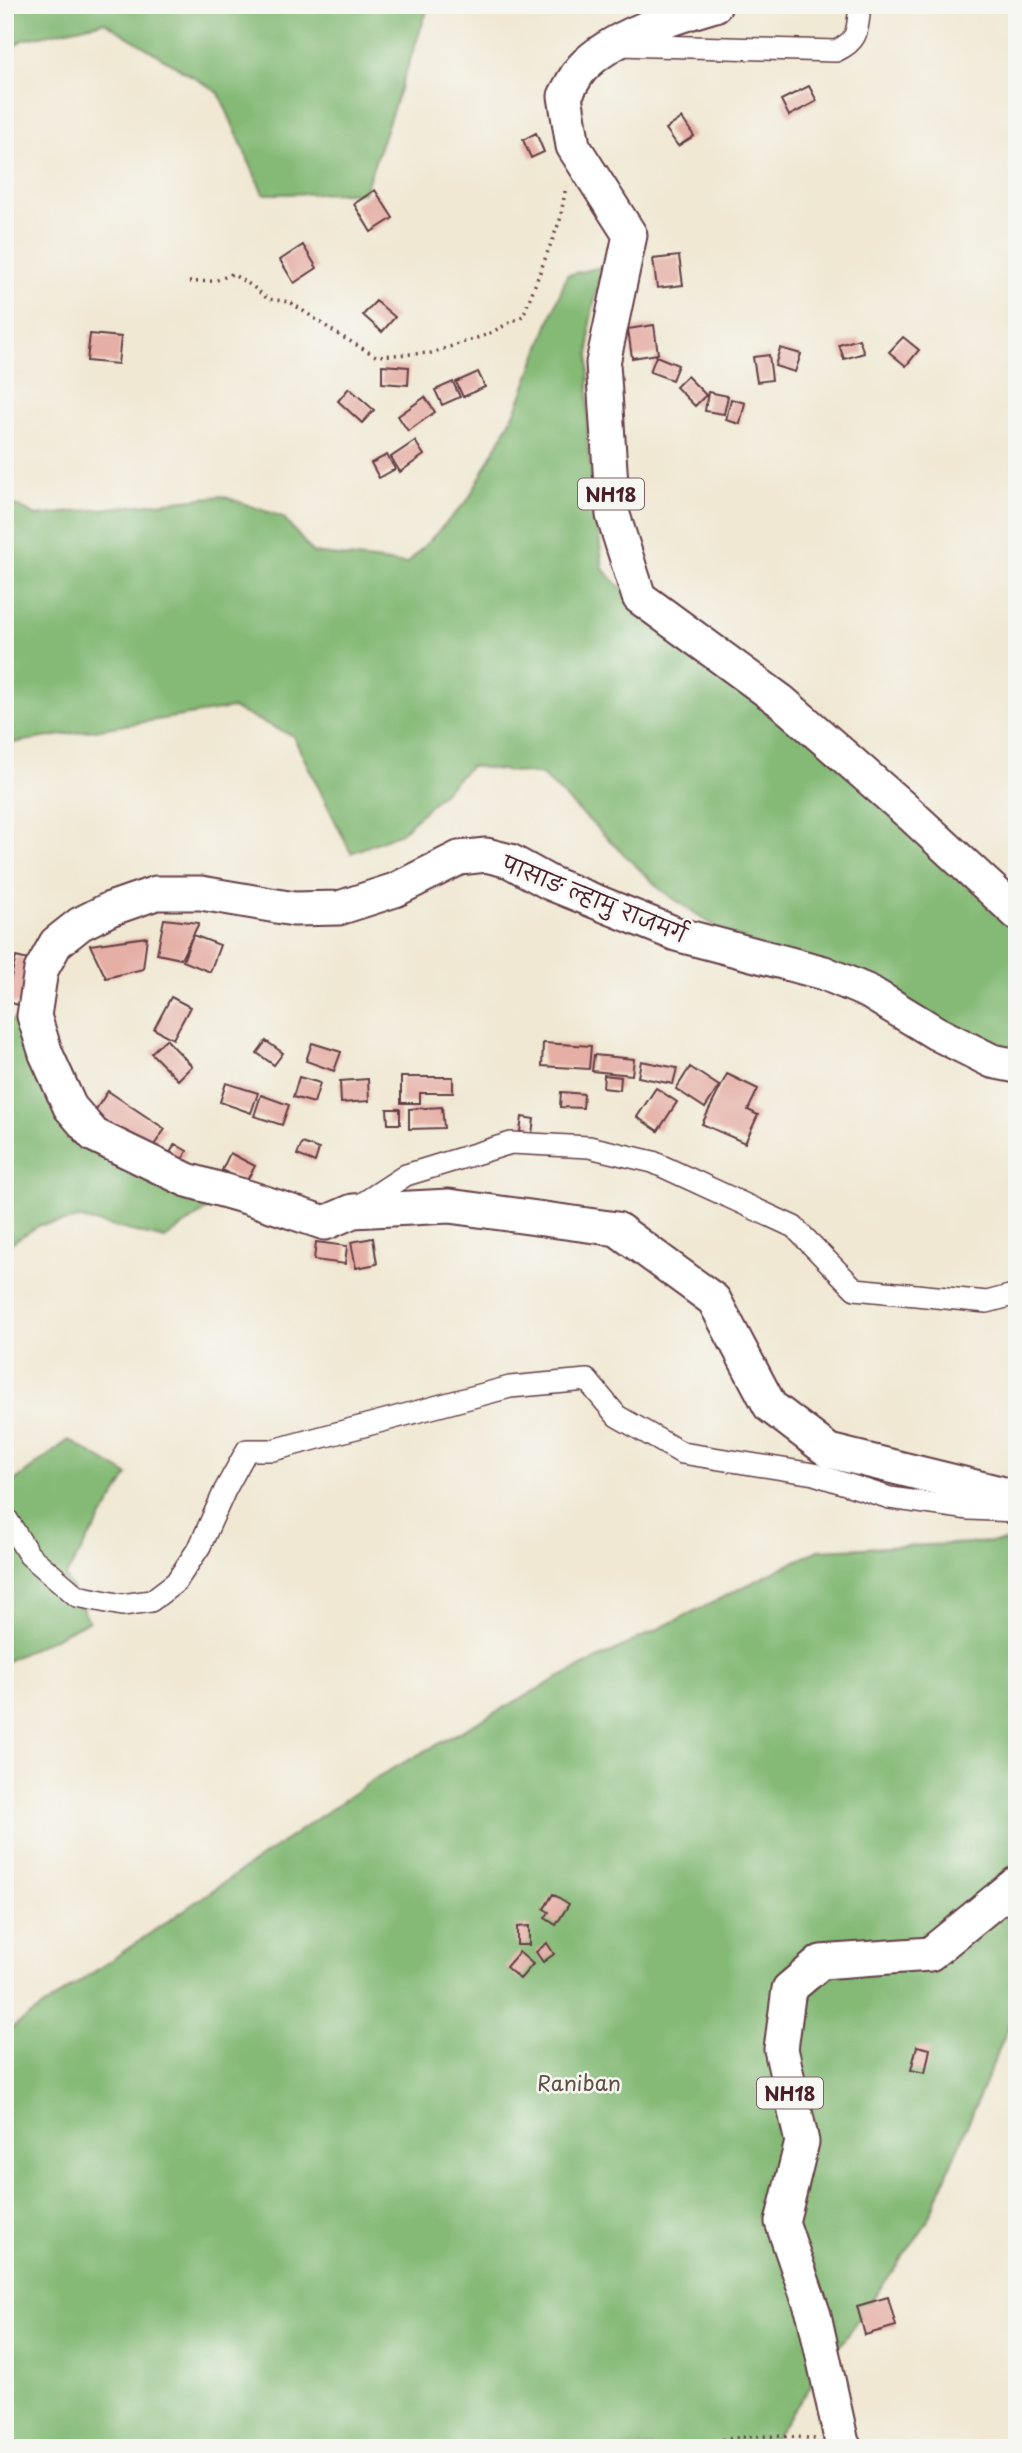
<svg xmlns="http://www.w3.org/2000/svg" width="1022" height="2453" viewBox="0 0 1022 2453" font-family="'Playpen Sans','Playpen Sans Deva',sans-serif">
<style>
.forest{fill:#84ba76;stroke:#676c50;stroke-width:2}
.building{fill:#e5afa5}
.lines{fill:none;stroke-linecap:round;stroke-linejoin:round}
.street-casing{stroke:#633d44;stroke-width:24}
.primary-casing{stroke:#633d44;stroke-width:37}
.path{stroke:#633d44;stroke-width:3.5;stroke-dasharray:2 5;stroke-linecap:butt}
.street{stroke:#fff;stroke-width:21}
.primary{stroke:#fff;stroke-width:33}
.labels{text-anchor:middle;dominant-baseline:central;stroke-width:5;stroke-linejoin:round;paint-order:stroke}
.shield{fill:#f6f6f2;stroke:#7e6067;stroke-width:2}
.shield-label{font-size:19px;font-weight:bold;fill:#4a1f2b}
.street-label{font-size:21px;fill:#4a1f2b;stroke:#f6f6f2}
.park-label{font-size:21px;fill:#614e43;stroke:#f6f6f2}
</style>
<rect width="100%" height="100%" fill="#f6f6f2"/>
<filter id="ink" filterUnits="userSpaceOnUse"><feTurbulence type="fractalNoise" baseFrequency=".0143" numOctaves="2"/><feDisplacementMap in="SourceGraphic" scale="14" xChannelSelector="R" yChannelSelector="G"/><feConvolveMatrix kernelMatrix="1 2 1 2 8 2 1 2 1" color-interpolation-filters="sRGB"/></filter>
<filter id="wash" filterUnits="userSpaceOnUse"><feTurbulence type="fractalNoise" baseFrequency=".00686" numOctaves="4" result="noise"/><feDisplacementMap in="SourceGraphic" scale="28" xChannelSelector="R" yChannelSelector="G"/><feGaussianBlur stdDeviation="1.57" result="paint"/><feColorMatrix in="noise" values="0 0 0 0 0 0 0 0 0 0 0 0 0 0 0 0 0 1.4 0 .05"/><feComposite in="paint" operator="in"/></filter>
<g filter="url(#wash)">
<rect width="100%" height="100%" fill="#f0e8d3"/>
<path class="forest" d="M5 5H429L364 193 263 194 219 93 104 22 22 40 5 54Z
M601 267 590 323 587 442 603 569 682 652 783 711 1017 928V1054L719 929 661 890 542 775 470 766 401 833 351 853 293 736 232 708 12 743 5 740V500L36 516 222 496 283 517 313 553 407 564 468 500 517 408 567 275Z
M21 1015 58 1109 217 1202 165 1239 81 1219 40 1225 8 1245 5 1251V1025Z
M69 1440 128 1475 65 1577 89 1621 5 1662V1488Z
M1017 1541V2006L926 2224 767 2448H5V2033L379 1776 553 1681 818 1550Z"/>
<g id="blocks">
<path class="building" d="M809 86 817 101 789 116 781 100Z
M682 118 694 136 678 146 666 129Z
M536 133 544 152 531 158 523 140Z
M375 190 393 218 371 232 354 204Z
M303 245 317 268 294 283 280 260Z
M679 256 683 285 657 288 653 259Z
M376 301 395 317 382 332 363 315Z
M654 325 658 354 632 358 628 329Z
M90 334 121 337 118 364 87 361Z
M903 337 919 350 906 366 889 352Z
M859 339 864 353 844 359 839 345Z
M780 348 801 354 795 372 775 366Z
M769 355 772 380 757 382 753 357Z
M656 356 678 365 672 380 650 372Z
M382 365 409 367 408 385 382 383Z
M478 372 485 387 463 397 456 382Z
M687 376 706 395 695 406 676 387Z
M453 382 460 397 442 405 435 390Z
M349 388 374 410 362 423 338 401Z
M708 392 728 396 724 414 705 411Z
M425 397 435 412 408 431 398 416Z
M731 399 745 403 740 424 726 420Z
M415 441 424 455 400 472 391 457Z
M387 455 395 469 379 478 371 463Z
M164 919 199 923 181 959 157 954Z
M193 935 220 945 210 972 183 961Z
M147 937 143 969 106 978 90 945Z
M16 957 36 962 25 1007 5 1001Z
M171 997 190 1007 173 1039 154 1029Z
M166 1039 192 1066 178 1080 151 1053Z
M266 1041 283 1053 274 1065 257 1053Z
M312 1043 341 1052 334 1071 306 1061Z
M543 1043 591 1046 589 1069 542 1066Z
M594 1055 634 1059 632 1075 592 1071Z
M641 1061 677 1068 673 1084 638 1077Z
M690 1067 719 1086 705 1108 676 1089Z
M727 1074 758 1089 748 1110 758 1115 745 1143 702 1124Z
M604 1075 621 1077 620 1090 603 1088Z
M299 1077 320 1083 314 1103 293 1097Z
M401 1077H453V1093H420V1103H401Z
M368 1079 369 1101 341 1103 340 1081Z
M226 1083 258 1093 251 1113 220 1102Z
M656 1088 677 1102 658 1131 637 1117Z
M108 1091 165 1129 148 1154 91 1117Z
M561 1092 584 1094 583 1108 560 1107Z
M261 1095 289 1105 282 1125 254 1116Z
M442 1107 444 1128 409 1129V1109Z
M387 1109H400V1124H388Z
M522 1117 534 1119 532 1134 520 1132Z
M302 1143 319 1149 315 1162 297 1155Z
M175 1144 187 1151 182 1160 170 1153Z
M230 1153 255 1166 246 1182 222 1170Z
M373 1238 377 1264 356 1268 351 1242Z
M316 1242 347 1246 345 1264 314 1260Z
M553 1894 569 1904 556 1925 545 1918 549 1912 544 1909Z
M529 1926V1945H517V1927Z
M547 1943 554 1954 543 1962 536 1952Z
M519 1952 533 1964 520 1979 506 1967Z
M917 2046 930 2049 925 2073 911 2070Z
M888 2297 896 2326 865 2335 857 2306Z"/>
</g>
</g>
<g filter="url(#ink)">
<use href="#blocks" fill-opacity="0" stroke="#633d44" stroke-width="2"/>
<g class="lines">
<g class="street-casing">
<path id="street" d="M618 45 836 51C860 40 857 29 860 5
M357 1207 406 1175 511 1143 589 1147 653 1162 794 1227 855 1289 987 1302 1017 1294
M5 1516 29 1555 77 1596 122 1605 151 1601 176 1582 200 1546 225 1490 247 1450H273L510 1387 587 1380 617 1416 682 1453 814 1474 890 1498 969 1509 1017 1511"/>
</g>
<g class="primary-casing">
<path id="primary" d="M715 5C674 17 611 36 582 68 575 76 570 87 565 96L573 146 630 235 603 363 613 515 639 597 781 701 909 813 1017 913
M1017 1066 992 1061 936 1033 869 992 824 973 676 934 550 883 510 861 486 855 459 858 395 890 339 908 294 909 201 893H156L110 909 80 924 56 943 41 970 34 1016 46 1054 70 1107 94 1135 187 1180 250 1198 325 1223 353 1211 449 1206 617 1229 714 1300 770 1406 829 1451 1000 1493 1017 1509
M845 2448 842 2443 814 2315 782 2222 802 2142 781 2049 789 1989 821 1962 930 1954 1017 1883"/>
</g>
<path class="path" d="M189 282 215 281 232 274 252 286 268 299 290 302 339 335 376 356 431 353 486 335 523 316 560 220 566 186
M688 2448C721 2435 780 2434 815 2439"/>
<use href="#street" class="street"/>
<use href="#primary" class="primary"/>
</g>
</g>
<g class="labels">
<g class="shield">
<rect x="578" y="478.5" width="66" height="31" rx="5"/>
<rect x="757" y="2077.5" width="66" height="31" rx="5"/>
</g>
<g class="shield-label">
<text x="611" y="494">NH18</text>
<text x="790" y="2093">NH18</text>
</g>
<g class="street-label">
<text transform="translate(595 898) rotate(22)">पासाङ ल्हामु राजमर्ग</text>
</g>
<g class="park-label">
<text x="579" y="2082">Raniban</text>
</g>
</g>
<rect width="1022" height="2453" fill="none" stroke="#f6f6f2" stroke-width="28"/>
</svg>
